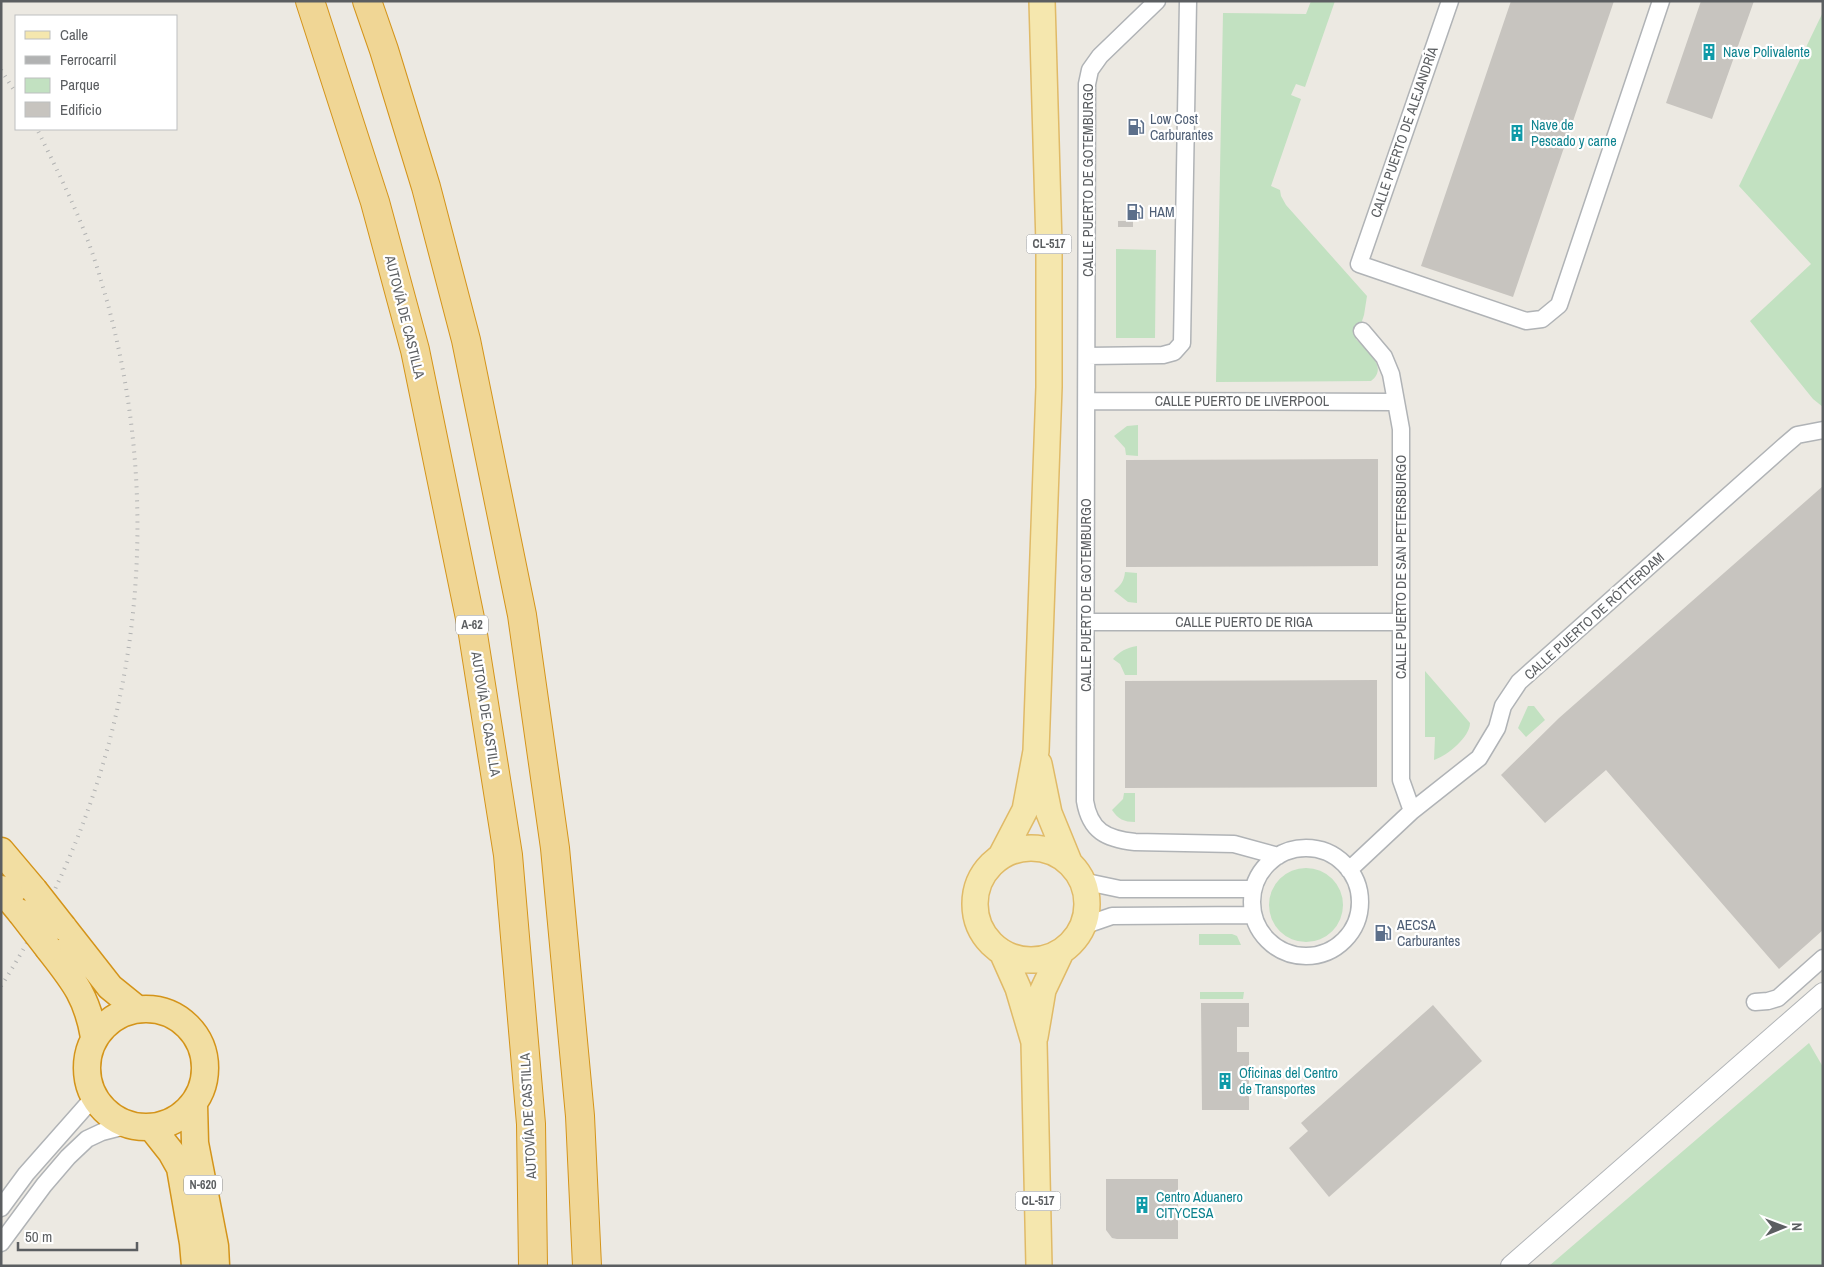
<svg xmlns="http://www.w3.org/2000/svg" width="1824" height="1267" viewBox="0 0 1824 1267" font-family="'Archivo Narrow',sans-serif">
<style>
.green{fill:#c2e1c1}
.building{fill:#c7c4bf}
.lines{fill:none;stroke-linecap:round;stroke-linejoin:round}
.minor-casing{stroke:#b0b3b6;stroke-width:19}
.tertiary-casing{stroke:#b0b3b6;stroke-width:22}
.primary-casing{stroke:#e0ba67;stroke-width:28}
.trunk-casing{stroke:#d4941a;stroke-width:29}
.motorway-casing{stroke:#d4941a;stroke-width:30}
.minor{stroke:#fff;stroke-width:16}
.tertiary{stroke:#fff;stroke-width:20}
.primary{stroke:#f5e7ae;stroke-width:25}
.trunk{stroke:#f2dea2;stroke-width:26}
.motorway{stroke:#f0d695;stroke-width:28}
.rail{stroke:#b1b2b2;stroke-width:4;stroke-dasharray:1 6;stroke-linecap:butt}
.trunk-bridge-casing{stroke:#d4941a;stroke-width:29;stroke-linecap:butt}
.trunk-bridge{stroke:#f2dea2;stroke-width:26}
.labels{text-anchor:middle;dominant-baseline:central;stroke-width:4.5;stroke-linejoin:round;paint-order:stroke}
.shield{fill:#fff;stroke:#8c8e90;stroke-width:1}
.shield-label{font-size:12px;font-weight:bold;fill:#5b5e61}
.culture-label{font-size:14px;fill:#0d838f;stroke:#fff;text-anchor:start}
.service-label{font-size:14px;fill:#4e5e75;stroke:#fff;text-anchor:start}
.street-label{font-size:14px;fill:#5b5e61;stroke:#fff}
</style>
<rect width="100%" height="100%" fill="#ece9e2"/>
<path class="green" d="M1311 1H1335L1305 87 1296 84 1291 95 1301 99 1271 186 1280 190 1281 196 1286 205 1367 296 1364 315 1356 339C1367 351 1389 367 1371 381L1216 382 1223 13 1306 14Z
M1823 12V407L1813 399 1750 321 1811 264 1739 186Z
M1116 249 1156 250 1155 338H1116Z
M1138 425V456L1126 455 1125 448 1114 436 1127 426Z
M1125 572 1137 573V603L1128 602 1114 591C1121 585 1124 581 1125 572Z
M1137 646V675H1125L1120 664 1113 659C1120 651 1126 648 1137 646Z
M1425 671 1470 723C1470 737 1447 756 1434 760L1435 737H1425Z
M1528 706H1534L1545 720 1526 737 1518 728Z
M1124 793H1135V822C1124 822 1118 819 1112 810L1123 799Z
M1269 905a37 37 0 1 1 74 0a37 37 0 1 1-74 0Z
M1199 934H1232L1237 936 1241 945H1199Z
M1200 992H1244L1243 999H1200Z
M1809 1043 1823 1067V1266H1549Z"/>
<path class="building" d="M1511 1H1614L1513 297 1421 266Z
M1701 1H1754L1712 119 1666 103Z
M1118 221H1133V227H1118Z
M1378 459V566L1126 567V460Z
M1823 486V930L1779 969 1606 770 1545 823 1501 775 1559 718Z
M1377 680V787L1125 788V681Z
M1201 1003H1249V1027H1237V1052H1249V1110H1202Z
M1433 1005 1482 1061 1329 1197 1289 1148 1308 1131 1301 1123Z
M1106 1179H1178V1239H1117L1112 1238 1106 1230Z"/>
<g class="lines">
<g class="minor-casing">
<path id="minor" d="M1157 1 1100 56 1090 70 1087 84 1085 801C1090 831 1106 839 1135 842L1234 844 1278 856
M1450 1 1359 264 1526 321 1542 319 1559 305 1661 1
M1362 331 1384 357 1391 374 1401 429V780L1412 811
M1087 356 1163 355 1174 352 1182 343 1188 1
M1087 401 1396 402
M1086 622H1401
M1252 902a54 54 0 1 1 108 0a54 54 0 1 1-108 0Z
M1349 870 1412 811 1479 758 1497 728 1503 706 1519 682 1783 447 1797 435 1823 430
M1082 881 1120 889H1253
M1083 926 1112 916 1253 915
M1755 1002 1768 1001 1778 998 1823 958
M1 1208 26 1174 94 1097
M1 1243 44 1185 68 1157 87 1139 102 1132 129 1125"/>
</g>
<g class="tertiary-casing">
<path id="tertiary" d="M1511 1266 1823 993"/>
</g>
<g class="primary-casing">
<path id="primary" d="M1039 764 1049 813 1069 862
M975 904a56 56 0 1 1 112 0a56 56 0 1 1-112 0Z
M1001 856 1025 810 1036 751 1049 387V245L1042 1
M1002 952 1018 988 1034 1042 1039 1266
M1035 1037 1043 990 1061 952"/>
</g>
<g class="trunk-casing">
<path id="trunk" d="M1 851 34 890
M1 889 21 913
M63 927 110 987 136 1008
M48 948C73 980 87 996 94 1037
M87 1068a59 59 0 1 1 118 0a59 59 0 1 1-118 0Z
M194 1104 195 1143 215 1246 216 1266
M152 1128 171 1152 180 1168 193 1243 195 1266"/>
</g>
<g class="motorway-casing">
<path id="motorway" d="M310 1 375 202 415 350 472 628 508 855 531 1124 533 1266
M367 1 384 50 426 187 466 340 522 615 555 848 580 1116 587 1266"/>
</g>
<use href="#minor" class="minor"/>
<use href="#tertiary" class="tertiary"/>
<use href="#primary" class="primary"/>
<use href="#trunk" class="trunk"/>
<use href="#motorway" class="motorway"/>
<path class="rail" d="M1 70 16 93
M1 986C141 768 175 507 95 261 80 215 58 172 37 129"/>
<g class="trunk-bridge-casing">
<path id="trunk-bridge" d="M34 890 63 927
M21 913 48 948"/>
</g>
<use href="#trunk-bridge" class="trunk-bridge"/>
</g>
<defs>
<g id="building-bare" transform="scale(1.35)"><path d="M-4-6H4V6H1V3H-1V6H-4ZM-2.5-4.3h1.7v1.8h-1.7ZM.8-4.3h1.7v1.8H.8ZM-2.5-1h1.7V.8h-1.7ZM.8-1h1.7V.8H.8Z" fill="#0f9aa8" stroke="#fff" stroke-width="2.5" paint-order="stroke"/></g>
<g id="fuel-bare" transform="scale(1.35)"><path d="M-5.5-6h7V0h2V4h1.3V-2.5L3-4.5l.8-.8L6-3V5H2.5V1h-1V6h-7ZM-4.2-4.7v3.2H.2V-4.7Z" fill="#5c6f8a" stroke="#fff" stroke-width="2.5" paint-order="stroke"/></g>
</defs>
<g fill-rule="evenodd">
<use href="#building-bare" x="1709" y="52"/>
<use href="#fuel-bare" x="1136" y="127"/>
<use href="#building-bare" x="1517" y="133"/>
<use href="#fuel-bare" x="1135" y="212"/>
<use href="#fuel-bare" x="1383" y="933"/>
<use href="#building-bare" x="1225" y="1081"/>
<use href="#building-bare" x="1142" y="1205"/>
</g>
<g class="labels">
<g class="shield">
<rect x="1026.5" y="234.5" width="45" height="19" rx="4"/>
<rect x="456" y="615.5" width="32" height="19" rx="4"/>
<rect x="184" y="1175.5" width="38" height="19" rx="4"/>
<rect x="1015.5" y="1191.5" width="45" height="19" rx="4"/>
</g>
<g class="shield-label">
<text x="1049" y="244">CL-517</text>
<text x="472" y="625">A-62</text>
<text x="203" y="1185">N-620</text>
<text x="1038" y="1201">CL-517</text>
</g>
<g class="culture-label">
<text x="1723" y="52">Nave Polivalente</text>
<text x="1531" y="125">Nave de<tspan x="1531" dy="16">Pescado y carne</tspan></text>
<text x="1239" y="1073">Oficinas del Centro<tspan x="1239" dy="16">de Transportes</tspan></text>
<text x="1156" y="1197">Centro Aduanero<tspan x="1156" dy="16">CITYCESA</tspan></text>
</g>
<g class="service-label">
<text x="1150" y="119">Low Cost<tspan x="1150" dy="16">Carburantes</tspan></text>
<text x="1149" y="212">HAM</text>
<text x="1397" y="925">AECSA<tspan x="1397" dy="16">Carburantes</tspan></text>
</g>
<g class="street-label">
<text transform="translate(1404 132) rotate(-71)">CALLE PUERTO DE ALEJANDRÍA</text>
<text transform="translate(1088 180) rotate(-90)">CALLE PUERTO DE GOTEMBURGO</text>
<text transform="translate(405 317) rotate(76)">AUTOVÍA DE CASTILLA</text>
<text x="1242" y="401">CALLE PUERTO DE LIVERPOOL</text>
<text transform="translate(1401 567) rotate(-90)">CALLE PUERTO DE SAN PETERSBURGO</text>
<text transform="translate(1086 595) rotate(-90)">CALLE PUERTO DE GOTEMBURGO</text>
<text transform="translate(1594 616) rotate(-42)">CALLE PUERTO DE RÓTTERDAM</text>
<text x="1244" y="622">CALLE PUERTO DE RIGA</text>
<text transform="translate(486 714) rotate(81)">AUTOVÍA DE CASTILLA</text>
<text transform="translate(528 1116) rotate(-93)">AUTOVÍA DE CASTILLA</text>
</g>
</g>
<rect width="1824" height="1267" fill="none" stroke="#5b5e61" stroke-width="5"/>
<rect x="15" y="15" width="162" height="115" fill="#ffffff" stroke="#bdbfc0"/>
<rect x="25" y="31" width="25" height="8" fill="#f5e7ae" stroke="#bdbfc0"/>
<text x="60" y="40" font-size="15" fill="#5b5e61">Calle</text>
<rect x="25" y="56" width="25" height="8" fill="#b1b2b2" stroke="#bdbfc0"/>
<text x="60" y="65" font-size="15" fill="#5b5e61">Ferrocarril</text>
<rect x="25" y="78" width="25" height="15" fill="#c2e1c1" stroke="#bdbfc0"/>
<text x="60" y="90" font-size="15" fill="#5b5e61">Parque</text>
<rect x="25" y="102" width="25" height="15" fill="#c7c4bf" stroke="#bdbfc0"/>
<text x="60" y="115" font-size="15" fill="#5b5e61">Edificio</text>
<g transform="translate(1784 1227) rotate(89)" stroke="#ffffff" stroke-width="4" paint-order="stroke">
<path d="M0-4L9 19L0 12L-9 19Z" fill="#5b5e61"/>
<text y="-8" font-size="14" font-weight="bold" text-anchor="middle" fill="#5b5e61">N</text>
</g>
<path d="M18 1242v8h119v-8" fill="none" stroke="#5b5e61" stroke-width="2.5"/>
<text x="25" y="1242" font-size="15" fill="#5b5e61" stroke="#ffffff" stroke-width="4" paint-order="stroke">50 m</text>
</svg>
